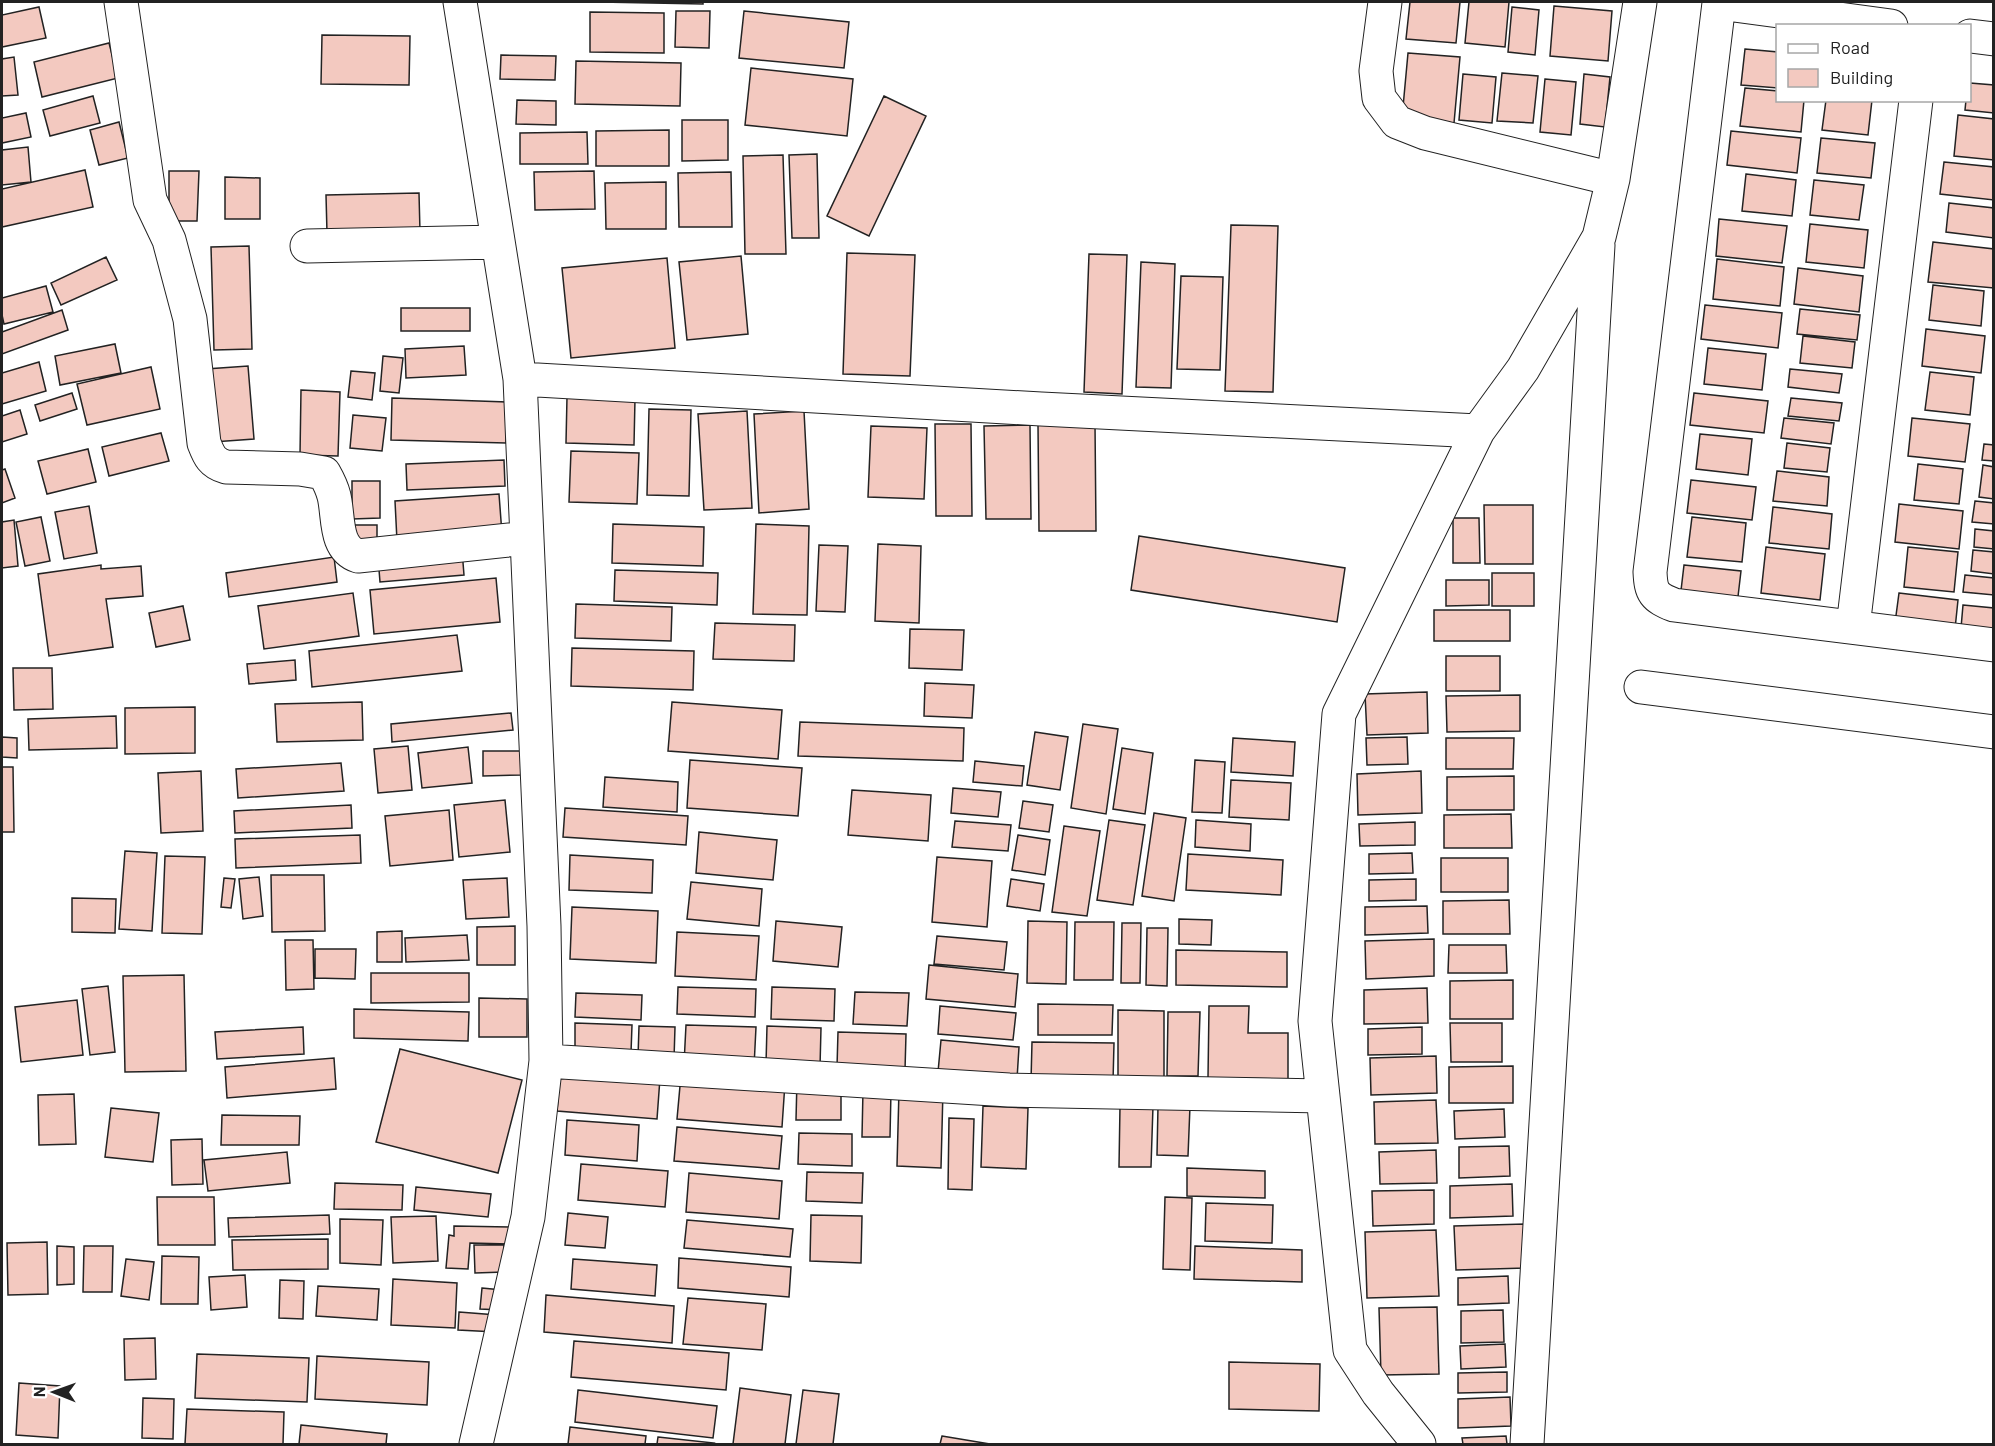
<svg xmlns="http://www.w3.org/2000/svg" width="1995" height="1446" viewBox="0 0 1995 1446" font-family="Barlow,sans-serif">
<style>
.building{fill:#f3c9c0;stroke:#222;stroke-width:1.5}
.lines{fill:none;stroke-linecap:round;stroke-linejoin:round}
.minor-casing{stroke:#222;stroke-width:35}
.minor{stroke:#fff;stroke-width:33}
</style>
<rect width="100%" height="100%" fill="#fff"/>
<path class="building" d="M599 2H703V4Z
M1410 2H1460L1456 43 1406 39Z
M1469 2H1509L1505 47 1465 43Z
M1554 6 1612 11 1608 61 1550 56Z
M39 7 46 38 2 47V15Z
M1512 7 1539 10 1535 55 1508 52Z
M676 11H710L709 48 675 47Z
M744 11 849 22 844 68 739 58Z
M590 12 664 13V53L590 52Z
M322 35 410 36 409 85 321 84Z
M109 43 118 78 42 97 34 62Z
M1745 49 1778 52V88L1741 85Z
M1408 53 1460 57 1454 123 1402 118Z
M501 55 556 56 555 80 500 79Z
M14 57 18 95 2 96V59Z
M576 61 681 63 680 106 575 104Z
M751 68 853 79 847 136 745 125Z
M1502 73 1538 76 1533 123 1497 121Z
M1463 74 1496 77 1492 123 1459 120Z
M1584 74 1610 77 1605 127 1580 124Z
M1545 79 1576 82 1571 135 1540 132Z
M1970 83 1994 85V113L1965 110 1966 100H1970Z
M1745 88 1778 91V100H1804L1801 132 1740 126Z
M93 96 100 123 50 136 43 110Z
M884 96 926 116 869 236 827 216Z
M517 100 556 101V125L516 124Z
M1826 100H1872L1868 135 1822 130Z
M26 113 31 137 2 143V118Z
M1958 115 1994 119V160L1954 156Z
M682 120H728V160L682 161Z
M119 122 128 158 99 165 90 130Z
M669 130V166H596V131Z
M1731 131 1801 138 1797 173 1727 165Z
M587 132 588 164H520V133Z
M1821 138 1875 143 1871 178 1817 173Z
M28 147 31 182 2 185V150Z
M817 154 819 238H792L789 155Z
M783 155 786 254H745L743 156Z
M1944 162 1994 167V200L1940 194Z
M85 170 93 207 2 227V189Z
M169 171H199L197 221H169Z
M594 171 595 209 535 210 534 172Z
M731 172 732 227H679L678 173Z
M1746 174 1796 180 1792 216 1742 211Z
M225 177 260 178V219H225Z
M1814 180 1864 185 1859 220 1810 215Z
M666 182V229H606L605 183Z
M419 193 420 232 327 233 326 195Z
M1949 203 1994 208V238L1946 232Z
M1719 219 1787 226 1782 263 1716 256Z
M1810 224 1868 230 1864 268 1806 262Z
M1231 225 1278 226 1273 392 1225 391Z
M1933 242 1994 249V288L1928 282Z
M249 246 252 349 214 350 211 247Z
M847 253 915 255 910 376 843 374Z
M1089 254 1127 255 1122 394 1084 392Z
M741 256 748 334 687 340 679 262Z
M106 257 117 280 61 305 51 283Z
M667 258 675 348 571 358 562 268Z
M1717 259 1784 267 1780 306 1713 299Z
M1141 262 1175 264 1171 388 1136 387Z
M1798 268 1863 276 1859 312 1794 304Z
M1181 276 1223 277 1220 370 1177 369Z
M1933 285 1984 291 1981 326 1929 320Z
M46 286 53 312 4 324 2 315V298Z
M1705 305 1782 313 1778 348 1701 339Z
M401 308H470V331H401Z
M1800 309 1860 315 1857 340 1797 334Z
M62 310 68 330 2 354V332Z
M1926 329 1985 336 1981 373 1922 366Z
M1803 336 1855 342 1852 368 1800 363Z
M115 344 121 373 60 385 55 356Z
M464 346 466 375 406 378 405 349Z
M1708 348 1766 354 1762 390 1704 384Z
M383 356 403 358 399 393 380 391Z
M39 362 46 391 2 404V373Z
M248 366 254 439 213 442 206 369Z
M151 367 160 409 87 425 77 384Z
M1790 369 1842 374 1839 393 1788 387Z
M351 371 375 373 372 400 348 397Z
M1930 372 1974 377 1970 415 1925 410Z
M301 390 340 392 338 456 300 455Z
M72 393 77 409 40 421 35 405Z
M1694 393 1768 401 1764 433 1690 425Z
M567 397 635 399 634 445 566 443Z
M392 398 507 402 506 443 391 440Z
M1791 398 1842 403 1839 421 1788 416Z
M649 409 691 410 689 496 647 495Z
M20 410 27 434 2 442V416Z
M747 411 752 508 704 510 698 414Z
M804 411 809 509 759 513 754 414Z
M353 415 386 418 382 451 350 448Z
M1784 418 1834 423 1831 444 1781 438Z
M1912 418 1970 424 1965 462 1908 456Z
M935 424H971L972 516H936Z
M1095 424 1096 531H1039L1038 425Z
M1030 425 1031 519H986L984 426Z
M871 426 927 428 924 499 868 497Z
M161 433 169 461 109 476 102 447Z
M1700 434 1752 439 1748 475 1696 469Z
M1787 443 1830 448 1827 472 1784 468Z
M1984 444 1994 445V461L1982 460Z
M88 449 96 482 47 494 38 461Z
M571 451 639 453 637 504 569 502Z
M504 460 505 486 407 490 406 464Z
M1918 464 1963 469 1959 504 1914 500Z
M1983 465 1994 467V499L1979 497Z
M5 469 15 498 2 503V470Z
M1777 471 1829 477 1827 506 1773 501Z
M1691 480 1756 487 1752 520 1687 513Z
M352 481H380V518L352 519Z
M499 494 502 534 397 541 395 501Z
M1975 501 1994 503V524L1972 522Z
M1899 504 1963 511 1959 549 1895 542Z
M1484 505H1533V564H1485Z
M89 506 97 553 64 559 55 512Z
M1773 507 1832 514 1829 549 1769 543Z
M41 517 50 561 25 566 16 522Z
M1692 517 1746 523 1742 562 1687 557Z
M1453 518H1479L1480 563H1453Z
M14 520 18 566 2 568V522Z
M613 524 704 527 703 566 612 563Z
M756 524 809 526 807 615 753 614Z
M352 525H377V549L351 548Z
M1975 529 1994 531V549L1974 547Z
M1139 536 1345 568 1337 622 1131 590Z
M878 544 921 546 919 623 875 621Z
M819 545 848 546 845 612 816 611Z
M1766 547 1825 554 1820 600 1761 593Z
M1908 547 1958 552 1954 592 1904 587Z
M462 550 464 575 380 582 378 557Z
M1973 550 1994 552V574L1971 571Z
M334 557 337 582 229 597 226 573Z
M101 565V569L141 566 143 596 106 599 113 647 49 656 38 574Z
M1684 565 1741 571 1737 605 1680 599Z
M615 570 718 573 717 605 614 601Z
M1492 573H1534V606H1492Z
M1965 575 1994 578V595L1963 592Z
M496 578 500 622 374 634 370 590Z
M1446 580H1489V605L1446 606Z
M353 593 359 636 264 649 258 606Z
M1899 593 1958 600 1955 629 1895 623Z
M576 604 672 607 671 641 575 638Z
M1963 605 1994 608V631L1961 628Z
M183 606 190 640 156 647 149 613Z
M1434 610H1510V641H1434Z
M715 623 795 625 794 661 713 659Z
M910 629 964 630 962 670 909 668Z
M457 635 462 671 312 687 309 651Z
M572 648 694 651 693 690 571 686Z
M1446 656H1500V691H1446Z
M295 660 296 680 249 684 247 664Z
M13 668H52L53 709 14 710Z
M925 683 974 685 972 718 924 716Z
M1427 692 1428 733 1367 735 1365 694Z
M1520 695V731L1447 732 1446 696Z
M362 702 363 740 277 742 275 704Z
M672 702 782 710 778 759 668 751Z
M195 707V753L125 754V708Z
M511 713 513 730 392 742 391 724Z
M116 716 117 748 29 750 28 719Z
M800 722 964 728 963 761 798 756Z
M1083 724 1118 729 1106 814 1071 808Z
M1035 732 1068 737 1060 790 1027 785Z
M2 737 17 738V758L2 757Z
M1407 737 1408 764 1367 765 1366 738Z
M1233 738 1295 742 1293 776 1231 772Z
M1446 738H1514L1513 769H1446Z
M408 746 412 790 378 793 374 749Z
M468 747 472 783 422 788 418 753Z
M1122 748 1153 753 1145 814 1113 809Z
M483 751H521V775L483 776Z
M690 760 802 768 798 816 687 808Z
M1195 760 1225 762 1222 813 1192 812Z
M975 761 1024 766 1022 786 973 782Z
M341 763 344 791 238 798 236 769Z
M2 767H13L14 832H2Z
M201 771 203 831 161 833 158 773Z
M1421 771 1422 813 1358 815 1357 774Z
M1514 776V810H1447V777Z
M605 777 678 782 677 812 603 807Z
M1231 780 1291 783 1289 820 1229 817Z
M953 788 1001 792 998 817 951 813Z
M852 790 931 795 928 841 848 835Z
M505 800 510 852 459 857 454 805Z
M1023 801 1053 805 1049 832 1019 828Z
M351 805 352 828 235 833 234 811Z
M565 808 688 816 686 845 563 837Z
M449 810 453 860 390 866 385 816Z
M1154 813 1186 818 1174 901 1142 896Z
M1511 814 1512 848H1444V815Z
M1109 820 1145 825 1133 905 1097 900Z
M1196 820 1251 824 1250 851 1195 847Z
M955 821 1011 825 1008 851 952 847Z
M1415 822V845L1360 846 1359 824Z
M1064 826 1100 831 1087 916 1052 912Z
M699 832 777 840 773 880 696 873Z
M360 835 361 863 236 868 235 839Z
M1018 835 1050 840 1045 875 1012 870Z
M125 851 157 853 152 931 119 929Z
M1412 853 1413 873 1369 874V854Z
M1188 854 1283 860 1281 895 1186 890Z
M570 855 653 860 652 893 569 890Z
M165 856 205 857 202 934 162 933Z
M937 857 992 861 987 927 932 922Z
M1441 858H1508V892H1441Z
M271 875H324L325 931 272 932Z
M259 877 263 916 243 919 239 879Z
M224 878 235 879 231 908 221 907Z
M507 878 509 917 466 919 463 880Z
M1011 879 1044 884 1040 911 1007 906Z
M1416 879V900L1369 901V880Z
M691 882 762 889 759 926 687 919Z
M72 898 116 899 115 933 72 932Z
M1509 900 1510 934H1443V901Z
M1427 906 1428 933 1365 935V907Z
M572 907 658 911 656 963 570 959Z
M1179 919 1212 920 1211 945 1179 944Z
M776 921 842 927 838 967 773 961Z
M1028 921 1067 922 1066 984 1027 983Z
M1075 922H1114L1113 980H1074Z
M1122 923H1141L1140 983H1121Z
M515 926V965H477V927Z
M1147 928H1168L1167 986 1146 985Z
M402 931V962H377V932Z
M677 932 759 936 756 980 675 976Z
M467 935 469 960 406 962 405 938Z
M937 936 1007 942 1004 970 934 964Z
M1434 939V976L1366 979 1365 941Z
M285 940H313L314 989 286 990Z
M1449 945H1506L1507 973H1448Z
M315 949H356L355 979 315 978Z
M1176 950 1287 952V987L1176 985Z
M929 965 1018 974 1015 1007 926 999Z
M371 973H469V1002L371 1003Z
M184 975 186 1071 125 1072 123 976Z
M1513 980V1019H1450V981Z
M108 986 115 1052 90 1055 82 989Z
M678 987 756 989 755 1017 677 1014Z
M772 987 835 989 834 1021 771 1019Z
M1427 988 1428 1023 1364 1024V990Z
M855 992 909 993 907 1026 853 1024Z
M576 993 642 995 641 1020 575 1017Z
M479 998 527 999V1037H479Z
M77 1000 83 1055 21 1062 15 1007Z
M1038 1004 1113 1005 1112 1035H1038Z
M940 1006 1016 1013 1013 1040 938 1034Z
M1209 1006H1249L1248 1033H1288V1079L1208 1078Z
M354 1009 469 1012 468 1041 354 1038Z
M1118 1010 1164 1011V1079L1118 1078Z
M1168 1012H1200L1198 1076H1167Z
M575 1023 632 1025 631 1053 575 1051Z
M1450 1023H1502V1062H1451Z
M686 1025 756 1027 754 1067 684 1064Z
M639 1026 675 1027 674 1059 638 1057Z
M767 1026 821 1028 820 1067 766 1064Z
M303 1027 304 1054 217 1059 215 1032Z
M1422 1027V1054L1368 1055V1029Z
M838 1032 906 1034 905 1070 837 1067Z
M941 1040 1019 1047 1017 1079 938 1072Z
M1032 1042 1114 1043 1113 1082 1031 1081Z
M400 1049 522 1080 498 1173 376 1142Z
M1436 1056 1437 1093 1371 1095 1370 1058Z
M334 1058 336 1089 227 1098 225 1067Z
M1513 1066V1103H1449V1067Z
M560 1070 660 1078 657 1119 557 1111Z
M681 1075 785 1083 782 1127 677 1119Z
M797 1080 841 1081V1120H796Z
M863 1090 891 1091 890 1137H862Z
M899 1090H943L941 1168 897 1166Z
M74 1094 76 1144 39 1145 38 1095Z
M1436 1100 1438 1143 1375 1144 1374 1102Z
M983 1106 1028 1108 1026 1169 981 1167Z
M1120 1106H1153L1151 1167H1119Z
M1158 1106H1190L1188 1156 1157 1155Z
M111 1108 159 1113 153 1162 105 1157Z
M1504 1109 1505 1137 1455 1139 1454 1111Z
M222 1115 300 1116 299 1145H221Z
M949 1118 974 1119 972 1190 948 1189Z
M567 1120 639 1125 637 1161 565 1155Z
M677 1127 782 1136 779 1169 674 1161Z
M799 1133 852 1134V1166L798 1164Z
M202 1139 203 1184 172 1185 171 1140Z
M1509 1146 1510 1176 1459 1178V1147Z
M1436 1150 1437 1183 1380 1184 1379 1152Z
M287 1152 290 1183 208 1191 204 1160Z
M581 1164 668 1171 665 1207 578 1200Z
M1187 1168 1265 1171V1198L1187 1196Z
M807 1172 863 1173 862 1203 806 1201Z
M689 1173 782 1181 779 1219 686 1212Z
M335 1183 403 1185 402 1210 334 1209Z
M1512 1184 1513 1216 1450 1218V1186Z
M416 1187 491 1194 488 1217 414 1210Z
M1434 1190V1224L1373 1226 1372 1191Z
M157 1197H214L215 1245H158Z
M1165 1197 1192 1198 1190 1270 1163 1269Z
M1206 1203 1273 1205 1272 1243 1205 1241Z
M568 1213 608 1217 605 1248 565 1245Z
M329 1215 330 1234 229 1237 228 1218Z
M811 1215 862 1216 861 1263 810 1261Z
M436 1216 438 1261 393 1263 391 1217Z
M340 1219 383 1220 381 1265 340 1263Z
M687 1220 793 1229 790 1257 684 1248Z
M1525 1224 1526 1268 1456 1270 1454 1226Z
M454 1226 512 1227V1244L470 1243 468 1269 446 1268 449 1235 454 1236Z
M1436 1230 1439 1296 1367 1298 1365 1232Z
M328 1239V1269L233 1270 232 1240Z
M47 1242 48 1294 8 1295 7 1243Z
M474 1245H504V1272L475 1273Z
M57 1246 74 1247V1284L57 1285Z
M84 1246H113L112 1292H83Z
M1195 1246 1302 1250V1282L1194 1279Z
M162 1256 199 1257 198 1304H161Z
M679 1258 791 1267 789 1297 678 1288Z
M126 1259 154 1262 149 1300 121 1296Z
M573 1259 657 1265 655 1296 571 1289Z
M245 1275 247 1307 211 1310 209 1277Z
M1508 1276 1509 1303 1458 1305V1278Z
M393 1279 457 1283 455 1328 391 1325Z
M280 1280 304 1281 303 1319 279 1318Z
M318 1286 379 1289 377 1320 316 1316Z
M482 1288 502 1290 501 1310 480 1309Z
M546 1295 674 1306 672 1343 544 1332Z
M688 1298 766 1304 762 1350 683 1344Z
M1437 1307 1439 1374 1381 1375 1379 1308Z
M1503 1310 1504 1342 1461 1343V1311Z
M459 1312 497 1315 496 1332 458 1330Z
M155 1338 156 1379 125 1380 124 1339Z
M574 1341 729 1353 726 1390 571 1377Z
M1505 1344 1506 1367 1461 1369 1460 1346Z
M197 1354 309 1358 307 1402 195 1398Z
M317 1356 429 1362 427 1405 315 1399Z
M1229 1362 1320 1364 1319 1411 1229 1409Z
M1507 1372V1392L1458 1393V1373Z
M19 1383 60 1386 58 1438 16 1435Z
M740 1388 791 1395 785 1444H733Z
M578 1390 717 1406 713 1438 575 1422Z
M803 1390 839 1394 833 1444H796Z
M1510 1397 1511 1426 1458 1428V1399Z
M143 1398 174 1399 173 1439 142 1438Z
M187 1409 284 1412 283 1444H185Z
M301 1425 387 1434 386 1444H299Z
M570 1427 646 1436 645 1444H568Z
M942 1436 990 1444H940Z
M1506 1436 1507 1444H1463L1462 1438Z
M658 1437 714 1443 713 1444H657Z"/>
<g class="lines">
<g class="minor-casing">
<path id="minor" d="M121 2 150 200 169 240 190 319 204 443C209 456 212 463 226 467L300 469 324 473C328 480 332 488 334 496 339 516 334 548 358 556L527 538
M460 2 520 379 544 926 546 1061 528 1217 476 1444
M1385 2 1376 71 1379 98 1397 122 1425 133 1613 179
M1719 2V3L1891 26
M1719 3 1650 572C1651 593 1654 597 1674 605L1994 645
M1970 36 1994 39
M307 246 498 242
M520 379 1041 409 1478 431
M1853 627 1916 100
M1641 687 1994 732
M546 1061 1009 1090 1323 1096
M1419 1444 1378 1393 1350 1350 1315 1021 1339 714 1478 431 1523 369 1599 237 1613 179 1640 2
M1527 1444 1598 245"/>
</g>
<use href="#minor" class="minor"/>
</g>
<rect width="1995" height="1446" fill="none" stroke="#222222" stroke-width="6"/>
<rect x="1776" y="24" width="195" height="78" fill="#ffffff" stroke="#a7a7a7" stroke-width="1.5"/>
<rect x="1788" y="44" width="30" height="9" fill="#ffffff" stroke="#a7a7a7" stroke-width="1.5"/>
<text x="1830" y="54" font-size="18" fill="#222222">Road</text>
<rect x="1788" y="69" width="30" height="18" fill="#f3c9c0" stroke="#a7a7a7" stroke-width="1.5"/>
<text x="1830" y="84" font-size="18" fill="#222222">Building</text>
<g transform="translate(54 1392) rotate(271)" stroke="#ffffff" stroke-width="4.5" paint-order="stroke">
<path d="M0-4.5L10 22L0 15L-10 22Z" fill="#222222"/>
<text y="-9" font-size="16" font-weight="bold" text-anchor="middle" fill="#222222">N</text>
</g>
</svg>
